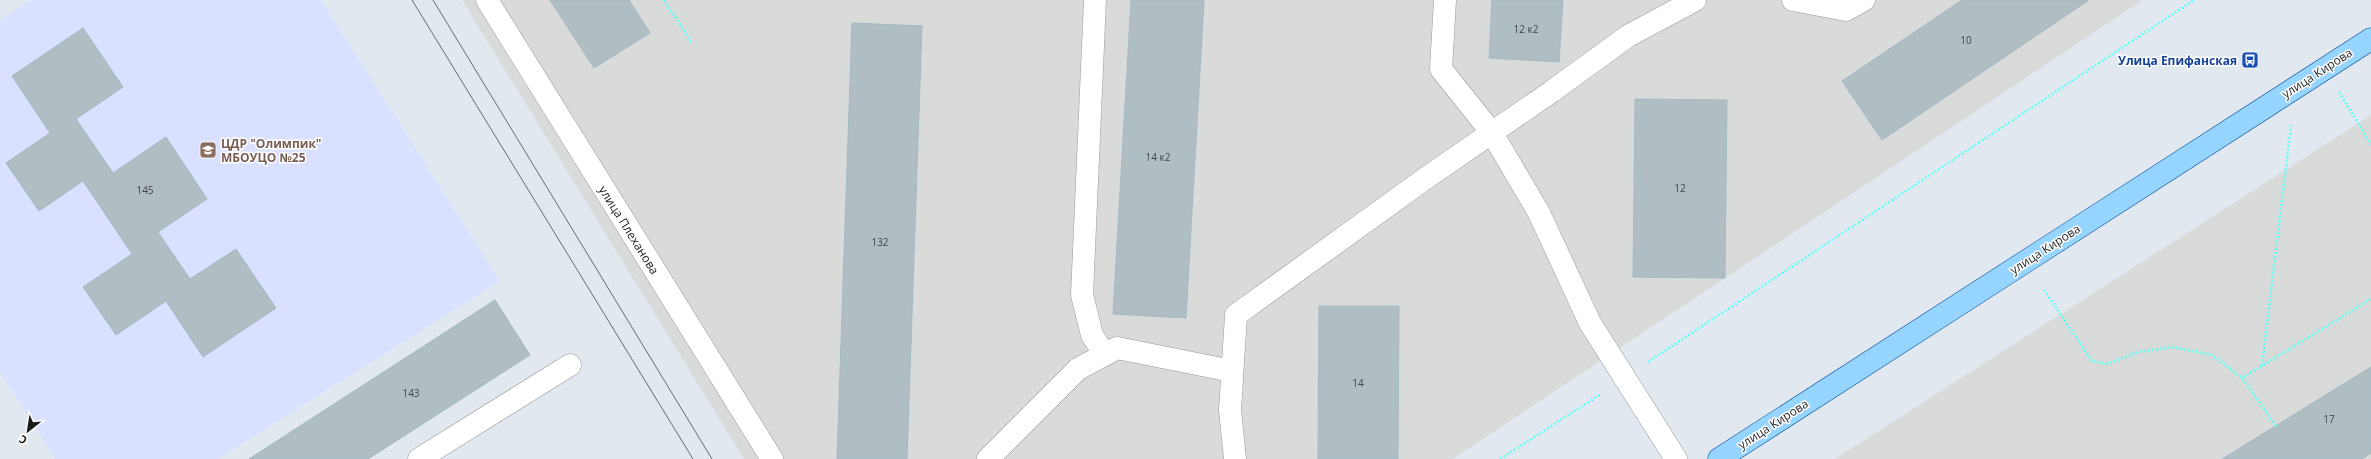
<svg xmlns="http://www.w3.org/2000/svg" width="2371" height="459" viewBox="0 0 2371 459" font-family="'Open Sans',sans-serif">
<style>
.residential{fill:#d9dbda}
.education{fill:#dae0ff}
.building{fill:#b0bec3;stroke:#a2b9c2}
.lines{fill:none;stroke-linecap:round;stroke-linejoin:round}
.minor-casing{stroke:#999;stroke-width:23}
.major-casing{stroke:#004b95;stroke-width:23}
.path{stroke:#62fff4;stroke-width:2.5;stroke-dasharray:2 2;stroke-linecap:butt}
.minor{stroke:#fff;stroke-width:22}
.major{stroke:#96d5ff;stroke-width:22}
.tram{stroke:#6a6a6a;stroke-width:1}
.labels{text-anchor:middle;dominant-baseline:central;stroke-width:3;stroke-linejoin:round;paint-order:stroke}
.number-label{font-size:10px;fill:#414446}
.transit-label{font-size:12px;font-weight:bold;fill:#164399;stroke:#fff;text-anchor:end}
.street-label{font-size:12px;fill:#1c1c1c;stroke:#fff}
.education-label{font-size:12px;font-weight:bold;fill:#785e54;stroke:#fff;text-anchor:start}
</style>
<rect width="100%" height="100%" fill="#e1e8ef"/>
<path class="residential" d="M462 0H2143L1453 459H744Z
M2371 115V459H1835Z"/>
<path class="education" d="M31 0H321L500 281 218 459H55L0 372V20Z"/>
<path class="building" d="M550 0H629L650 33 594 68Z
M1131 0H1204L1186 318 1113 314Z
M1492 0H1563L1559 62 1489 58Z
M1962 0H2089L1882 140 1842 81Z
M852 23 922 26 907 459H837Z
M83 28 123 87 76 119 113 173 166 137 207 199 158 232 190 279 236 249 276 308 203 357 166 301 116 335 83 287 132 254 83 181 39 211 6 163 50 133 12 76Z
M1635 99 1727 100 1725 278 1633 277Z
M495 300 530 355 368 459H249Z
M1319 306H1399L1398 459H1318Z
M2371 367V453L2362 459H2222Z"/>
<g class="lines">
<g class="minor-casing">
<path id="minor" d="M487 0 772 459
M1095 0 1082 295 1092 335 1105 355
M1445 0 1441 69 1492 133 1539 213 1590 323 1676 459
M1793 0 1846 10 1864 0
M419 459 570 365
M988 459 1078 369 1117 348 1232 371
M1235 459 1230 410 1236 315 1426 178 1551 92 1628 36 1695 0"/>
</g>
<g class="major-casing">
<path id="major" d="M1719 459 2371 39"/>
</g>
<path class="path" d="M664 0 692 43
M2339 92 2371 145
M2044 290 2092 361 2107 364 2138 352 2172 347 2212 355 2242 378
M1648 362 2194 0
M2262 365 2291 125
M2276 426 2242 378 2371 299
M1500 459 1601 394"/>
<use href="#minor" class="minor"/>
<use href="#major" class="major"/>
<path class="tram" d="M412 0 693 459
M433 0 712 459"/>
</g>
<defs>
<g id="bus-square" transform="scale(0.9)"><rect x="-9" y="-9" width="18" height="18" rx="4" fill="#1a4fb4" stroke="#fff"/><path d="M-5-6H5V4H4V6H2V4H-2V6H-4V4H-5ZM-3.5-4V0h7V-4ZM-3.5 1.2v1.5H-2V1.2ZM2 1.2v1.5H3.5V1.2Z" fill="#fff"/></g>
<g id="school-square" transform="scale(0.9)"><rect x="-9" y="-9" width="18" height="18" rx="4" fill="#8d6e63" stroke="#fff"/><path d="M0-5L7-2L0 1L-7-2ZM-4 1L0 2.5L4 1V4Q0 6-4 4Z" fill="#fff"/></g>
</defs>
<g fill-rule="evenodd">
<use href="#bus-square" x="2250" y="60"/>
<use href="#school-square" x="208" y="150"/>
</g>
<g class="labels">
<g class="number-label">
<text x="1526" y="29">12 к2</text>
<text x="1966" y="40">10</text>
<text x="1158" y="157">14 к2</text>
<text x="1680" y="188">12</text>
<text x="145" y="190">145</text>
<text x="880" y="242">132</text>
<text x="1358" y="383">14</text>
<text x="411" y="393">143</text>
<text x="2329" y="419">17</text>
</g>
<g class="transit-label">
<text x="2237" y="60">Улица Епифанская</text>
</g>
<g class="street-label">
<text transform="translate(2317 73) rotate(-33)">улица Кирова</text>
<text transform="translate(629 230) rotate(58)">улица Плеханова</text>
<text transform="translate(2045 249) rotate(-33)">улица Кирова</text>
<text transform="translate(1773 424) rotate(-33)">улица Кирова</text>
</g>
<g class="education-label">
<text x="221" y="143">ЦДР "Олимпик"<tspan x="221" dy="14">МБОУЦО №25</tspan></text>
</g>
</g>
<g transform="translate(28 431) rotate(210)" stroke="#ffffff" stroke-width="3" paint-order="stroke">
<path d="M0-3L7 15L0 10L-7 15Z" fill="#1c1c1c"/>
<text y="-6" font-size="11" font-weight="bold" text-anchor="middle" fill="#1c1c1c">С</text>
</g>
</svg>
